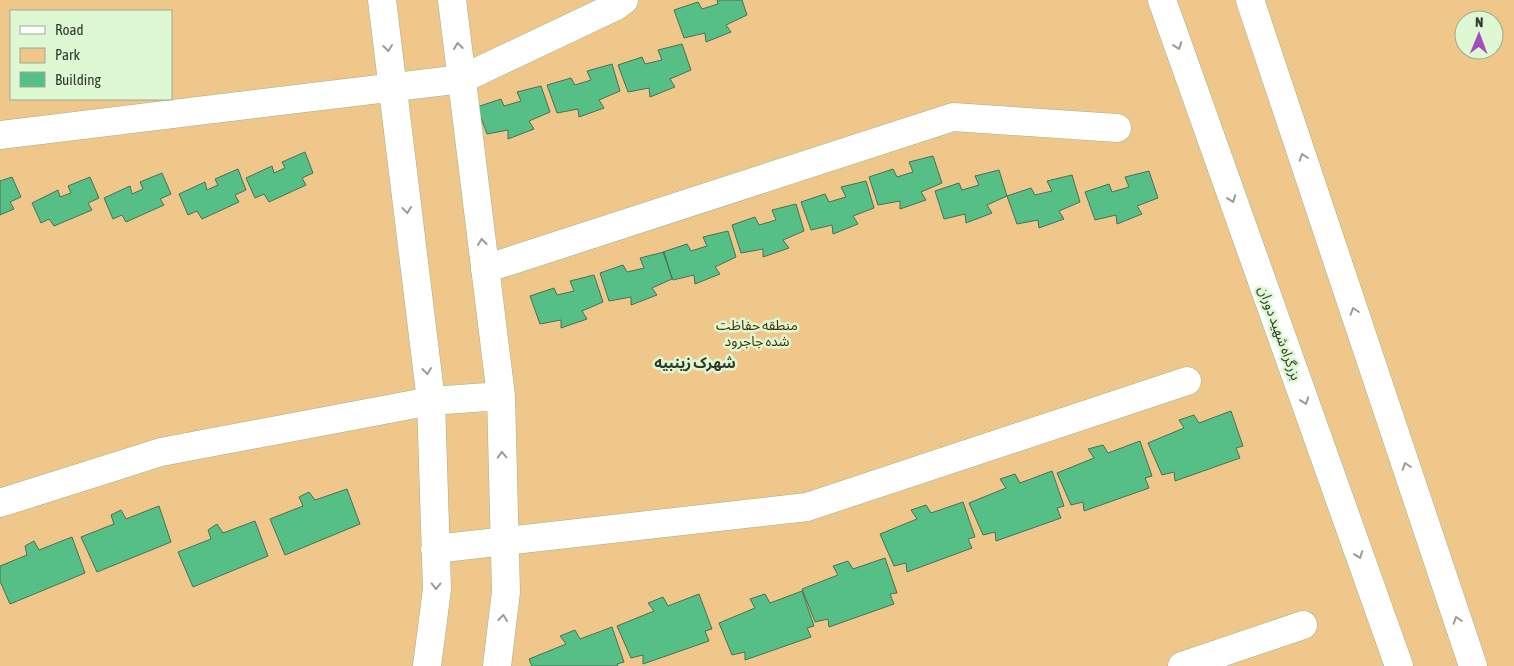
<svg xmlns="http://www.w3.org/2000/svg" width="1514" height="666" viewBox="0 0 1514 666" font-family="'Asap Condensed','Noto Sans Arabic',sans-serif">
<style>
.green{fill:#f0c78a;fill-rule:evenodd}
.building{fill:#56bf86;stroke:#4a6f59}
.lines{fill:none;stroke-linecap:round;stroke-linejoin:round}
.minor-casing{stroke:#9ab390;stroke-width:29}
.trunk-casing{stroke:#9ab390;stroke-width:29}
.minor{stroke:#fff;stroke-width:28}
.trunk{stroke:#fff;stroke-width:28}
.oneway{stroke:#989c96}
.labels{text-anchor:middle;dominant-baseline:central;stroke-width:5;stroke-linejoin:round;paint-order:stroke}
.park-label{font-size:14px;fill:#473005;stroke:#def8d4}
.street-label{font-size:14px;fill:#303a2c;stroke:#def8d4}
.neighbourhood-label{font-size:15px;font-weight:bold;fill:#303a2c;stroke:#def8d4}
</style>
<rect width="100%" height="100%" fill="#d0ebc7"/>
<path class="green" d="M0 0H1514V666H0ZM11 11H171V99H11ZM1464 20H1494V50H1464Z"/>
<path class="building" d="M717 0H742L747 15 726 25 731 32 706 42 705 33 684 38 674 10 698 2 702 9 718 4Z
M682 44 691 70 670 79 675 87 650 97 649 88 628 92 618 65 642 57 645 64 662 60 658 50Z
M612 64 620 91 599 100 604 108 579 117 578 109 557 113 547 85 571 78 575 85 591 80 587 71Z
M541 86 550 112 529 121 534 129 508 139V130L487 134 477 107 501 99 504 106 521 101 517 92Z
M305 152 313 173 302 178 306 185 269 202 264 194 255 198 246 178 272 166 274 173 285 168 282 162Z
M933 156 942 183 921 192 926 200 900 209V201L878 205 869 177 893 169 897 177 913 172 909 162Z
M238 169 246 190 235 195 239 202 202 219 197 211 188 215 179 194 205 182 207 190 218 185 215 179Z
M999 170 1007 196 987 205 992 213 966 223 965 214 944 219 935 191 959 183 962 190 979 185 975 176Z
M1149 171 1158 198 1137 206 1142 214 1117 224 1116 215 1095 220 1085 192 1109 184 1112 192 1129 187 1125 177Z
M162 173 171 194 160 199 164 205 126 222 122 215 113 219 104 198 130 186 132 194 143 189 140 182Z
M1072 175 1080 202 1059 211 1064 219 1039 228 1038 220 1017 224 1007 196 1031 188 1035 195 1052 191 1047 181Z
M12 177 21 197 10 202 14 209 0 215V181Z
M90 177 99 198 88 203 92 210 54 226 49 219 41 223 32 203 58 190 60 197 71 193 68 186Z
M866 181 874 208 853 216 858 224 833 234 832 225 811 230 801 202 825 194 829 202 846 197 841 187Z
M796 204 804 231 783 240 789 248 763 257V249L741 253 732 225 755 217 759 225 776 220 772 210Z
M728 231 736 257 715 267 720 274 695 284 694 275 673 280 663 252 687 244 691 251 707 246 703 237Z
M664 252 672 279 652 288 657 295 631 305V297L609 301 600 273 623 265 627 272 644 268 640 258Z
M594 275 603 302 582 311 587 319 561 328V320L540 324 530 296 554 288 557 295 574 291 570 281Z
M1231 411 1243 446 1236 448 1240 458 1175 481 1174 472 1162 475 1148 443 1184 428 1179 420 1194 415 1199 423Z
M1140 441 1152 476 1145 478 1149 488 1084 511 1083 502 1071 505 1057 473 1094 458 1088 449 1103 445 1108 453Z
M1052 471 1064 506 1057 508 1061 518 996 541 995 532 983 535 969 503 1006 488 1000 479 1015 474 1020 483Z
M347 489 360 524 285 555 270 519 303 506 299 497 309 492 315 500Z
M963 502 975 537 968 539 972 548 907 572 906 563 894 566 880 534 917 519 911 510 926 505 931 513Z
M159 506 171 542 97 572 81 537 114 524 111 515 121 510 126 519Z
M255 521 268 556 193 587 178 552 211 539 208 530 217 524 223 533Z
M72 537 85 573 10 604 0 581V566L27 555 25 546 34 541 39 550Z
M885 558 897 593 890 594 894 604 829 627 828 619 815 622 802 589 838 575 833 566 848 561 853 569Z
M802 591 814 626 807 628 811 637 745 660V652L732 655 719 623 755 608 750 599 765 594 770 603Z
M699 594 712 629 705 631 709 641 643 664V655L631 658 617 626 654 611 648 603 663 597 668 606Z
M612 627 624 662 617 664 618 666H532L529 659 566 644 560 636 575 630 580 639Z"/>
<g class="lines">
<g class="minor-casing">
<path id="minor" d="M382 0 431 401 437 589 427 666
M452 0 501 396 506 592 497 666
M0 135 462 79 616 6 624 0
M485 269 953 117 1117 128
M0 503 161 452 431 401 501 396
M435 549 807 507 1187 381
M1182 666 1303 625"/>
</g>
<g class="trunk-casing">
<path id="trunk" d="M1162 0 1399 666
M1250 0 1473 666"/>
</g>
<use href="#minor" class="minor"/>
<use href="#trunk" class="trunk"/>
</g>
<defs><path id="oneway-chevron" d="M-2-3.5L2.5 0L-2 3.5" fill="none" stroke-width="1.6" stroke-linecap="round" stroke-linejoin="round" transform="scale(1.25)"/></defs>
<g class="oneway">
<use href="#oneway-chevron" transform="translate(458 46) rotate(-97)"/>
<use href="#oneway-chevron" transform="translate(1178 46) rotate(70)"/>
<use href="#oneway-chevron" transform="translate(388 48) rotate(83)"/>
<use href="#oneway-chevron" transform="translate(1303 157) rotate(-108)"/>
<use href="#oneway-chevron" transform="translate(1232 199) rotate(70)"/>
<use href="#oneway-chevron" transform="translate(407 210) rotate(83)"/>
<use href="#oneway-chevron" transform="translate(482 242) rotate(-97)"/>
<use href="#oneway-chevron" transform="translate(1354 311) rotate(-108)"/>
<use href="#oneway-chevron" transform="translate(427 371) rotate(83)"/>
<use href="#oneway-chevron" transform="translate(1305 401) rotate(70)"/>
<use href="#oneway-chevron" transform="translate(502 455) rotate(-92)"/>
<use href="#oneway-chevron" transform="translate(1406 466) rotate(-108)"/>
<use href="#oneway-chevron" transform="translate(1359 555) rotate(70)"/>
<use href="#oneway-chevron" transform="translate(436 586) rotate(91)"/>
<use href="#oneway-chevron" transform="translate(503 618) rotate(-83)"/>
<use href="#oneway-chevron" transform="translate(1457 620) rotate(-108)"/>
</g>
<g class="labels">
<g class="park-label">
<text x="757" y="325">منطقه حفاظت<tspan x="757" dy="16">شده جاجرود</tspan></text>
</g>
<g class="street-label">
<text transform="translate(1280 333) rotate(70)">بزرگراه شهید دوران</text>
</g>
<g class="neighbourhood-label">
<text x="695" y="362">شهرک زینبیه</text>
</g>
</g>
<rect x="10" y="10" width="162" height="90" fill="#def8d4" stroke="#98ac91"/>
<rect x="20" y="26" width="25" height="8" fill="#ffffff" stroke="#98ac91"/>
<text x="55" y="35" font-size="15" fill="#303a2c">Road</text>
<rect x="20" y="48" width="25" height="15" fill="#f0c78a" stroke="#98ac91"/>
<text x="55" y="60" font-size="15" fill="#303a2c">Park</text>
<rect x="20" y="72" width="25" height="15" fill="#56bf86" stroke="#98ac91"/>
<text x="55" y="85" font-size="15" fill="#303a2c">Building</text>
<g transform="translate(1479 35) rotate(1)"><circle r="24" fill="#def8d4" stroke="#98ac91"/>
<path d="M0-4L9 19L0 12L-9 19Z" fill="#a24ebc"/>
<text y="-8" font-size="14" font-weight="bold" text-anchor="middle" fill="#303a2c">N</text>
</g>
</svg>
